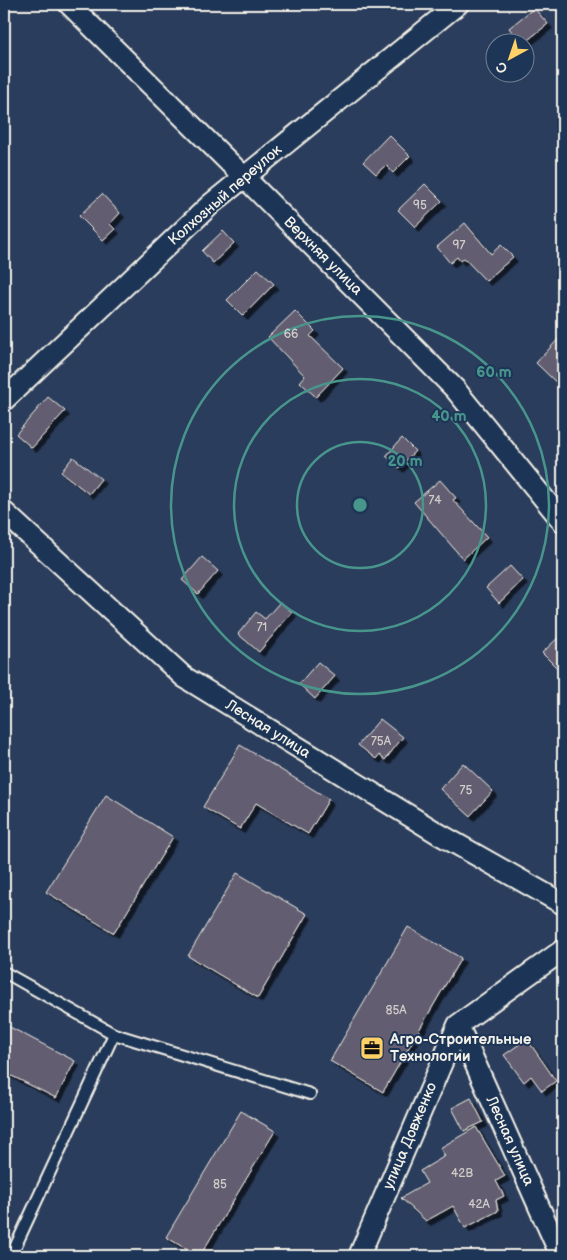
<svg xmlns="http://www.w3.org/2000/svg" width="567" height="1260" viewBox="0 0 567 1260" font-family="'Balsamiq Sans',sans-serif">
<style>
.building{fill:#625d70;stroke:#f4f1e8;filter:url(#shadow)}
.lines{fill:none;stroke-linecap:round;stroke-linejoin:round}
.service-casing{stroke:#f4f1e8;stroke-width:14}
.minor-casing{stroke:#f4f1e8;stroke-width:24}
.service{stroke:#1d3557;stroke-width:10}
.minor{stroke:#1d3557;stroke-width:20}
.ring{fill:none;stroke:#48958c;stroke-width:2.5}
.labels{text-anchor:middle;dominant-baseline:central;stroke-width:4;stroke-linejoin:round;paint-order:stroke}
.number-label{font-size:12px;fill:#d0ccca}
.street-label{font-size:15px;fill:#f4f1e8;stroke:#1d3557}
.poi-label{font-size:15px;font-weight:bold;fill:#f4f1e8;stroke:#1d3557;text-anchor:start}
.centre{fill:#48958c;stroke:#1d3557;stroke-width:2.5}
.ring-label{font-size:15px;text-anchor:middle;font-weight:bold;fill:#48958c;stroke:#1d3557;stroke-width:4;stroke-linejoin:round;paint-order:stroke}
</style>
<defs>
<filter id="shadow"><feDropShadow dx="4.5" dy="4.5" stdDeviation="0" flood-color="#0009"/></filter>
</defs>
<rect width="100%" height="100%" fill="#2b3d5c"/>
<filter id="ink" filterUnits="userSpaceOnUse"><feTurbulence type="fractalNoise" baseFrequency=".02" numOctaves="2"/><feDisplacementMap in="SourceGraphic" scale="10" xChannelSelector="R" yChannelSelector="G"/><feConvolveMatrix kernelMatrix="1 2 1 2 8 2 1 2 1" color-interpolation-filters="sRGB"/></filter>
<g filter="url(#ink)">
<path class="building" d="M534 8 548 24 524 43 520 42 509 28Z
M389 135 410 156 393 173 386 165 376 174 363 162Z
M425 184 442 201 415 227 398 210Z
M102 194 120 213 110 224 115 229 103 240 79 216Z
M465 223 491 254 501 245 513 257 486 281 464 258 460 261 457 257 450 263 437 247Z
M223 231 234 243 213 263 202 251Z
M258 269 274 284 243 316 227 300Z
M295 311 315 331 310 336 343 368 316 397 300 382 305 376 268 337Z
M563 334V389L536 363Z
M48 397 65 411 32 448 16 434Z
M402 438 415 451 399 468 386 456Z
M73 457 101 479 89 494 61 472Z
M440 480 456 498 453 500 487 537 463 559 414 502Z
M202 557 218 571 198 594 182 580Z
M510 566 523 580 499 603 486 588Z
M280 602 292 612 259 652 238 634 256 612 265 619Z
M563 633V674L542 653Z
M318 662 335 676 315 699 299 684Z
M380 719 403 737 385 760 379 755 376 759 358 745Z
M240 745 329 799 308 834 256 803 240 829 203 807Z
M463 763 493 791 470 816 440 789Z
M106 795 173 837 114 933 46 892Z
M237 873 307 914 258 998 188 956Z
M408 927 461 958 383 1092 330 1061Z
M4 1024 75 1061 56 1098 4 1072Z
M527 1039 556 1081 542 1091 531 1076 524 1082 504 1055Z
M471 1098 483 1122 464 1131 452 1108Z
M241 1111 275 1131 200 1256H198L166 1237Z
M476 1127 505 1176 496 1181 504 1196 496 1200 498 1211 465 1228 453 1206 426 1221 401 1198 427 1183 420 1171 445 1156 440 1148Z"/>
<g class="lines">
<g class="service-casing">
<path id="service" d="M4 972 114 1034 310 1094
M11 1256 114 1034"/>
</g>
<g class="minor-casing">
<path id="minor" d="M69 4 244 177 455 389 563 522
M4 400 211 204 458 4
M4 512 184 677 439 834 563 904
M458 1025 561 1256
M359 1256 458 1025 563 950"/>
</g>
<use href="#service" class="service"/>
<use href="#minor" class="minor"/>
</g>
</g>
<g class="ring">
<circle cx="360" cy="505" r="63"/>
<circle cx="360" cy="505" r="126"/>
<circle cx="360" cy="505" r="189"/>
</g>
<defs>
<g id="office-square" transform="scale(1.25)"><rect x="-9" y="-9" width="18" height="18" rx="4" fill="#ffd166" stroke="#1d3557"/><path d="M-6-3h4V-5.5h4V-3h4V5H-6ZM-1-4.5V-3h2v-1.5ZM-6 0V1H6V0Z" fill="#111"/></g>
</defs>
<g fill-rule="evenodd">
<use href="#office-square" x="372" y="1048"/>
</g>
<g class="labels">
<g class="number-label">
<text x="420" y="205">95</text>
<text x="459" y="245">97</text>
<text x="291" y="334">66</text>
<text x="435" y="500">74</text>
<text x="262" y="627">71</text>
<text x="381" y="741">75А</text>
<text x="466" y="790">75</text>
<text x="396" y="1010">85А</text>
<text x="462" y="1173">42В</text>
<text x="220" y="1184">85</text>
<text x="479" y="1204">42А</text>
</g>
<g class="street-label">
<text transform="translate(225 195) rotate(-41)">Колхозный переулок</text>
<text transform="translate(323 256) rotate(45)">Верхняя улица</text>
<text transform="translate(268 729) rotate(32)">Лесная улица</text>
<text transform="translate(410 1136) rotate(-67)">улица Довженко</text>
<text transform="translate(510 1141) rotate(66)">Лесная улица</text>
</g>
<g class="poi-label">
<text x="390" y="1039">Агро-Строительные<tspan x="390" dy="17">Технологии</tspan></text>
</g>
</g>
<circle cx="360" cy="505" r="8" class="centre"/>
<g class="ring-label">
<text x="494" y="377">60 m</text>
<text x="449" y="421">40 m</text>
<text x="405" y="466">20 m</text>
</g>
<rect width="567" height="1260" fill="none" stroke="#1d3557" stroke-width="20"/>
<rect x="10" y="10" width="547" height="1240" fill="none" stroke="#f4f1e8" stroke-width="2" filter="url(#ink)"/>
<g transform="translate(510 58) rotate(220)"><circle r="24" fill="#1d3557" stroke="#738091"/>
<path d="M0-4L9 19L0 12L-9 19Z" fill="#ffd166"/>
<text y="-8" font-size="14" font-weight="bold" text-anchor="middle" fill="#f4f1e8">С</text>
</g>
</svg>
